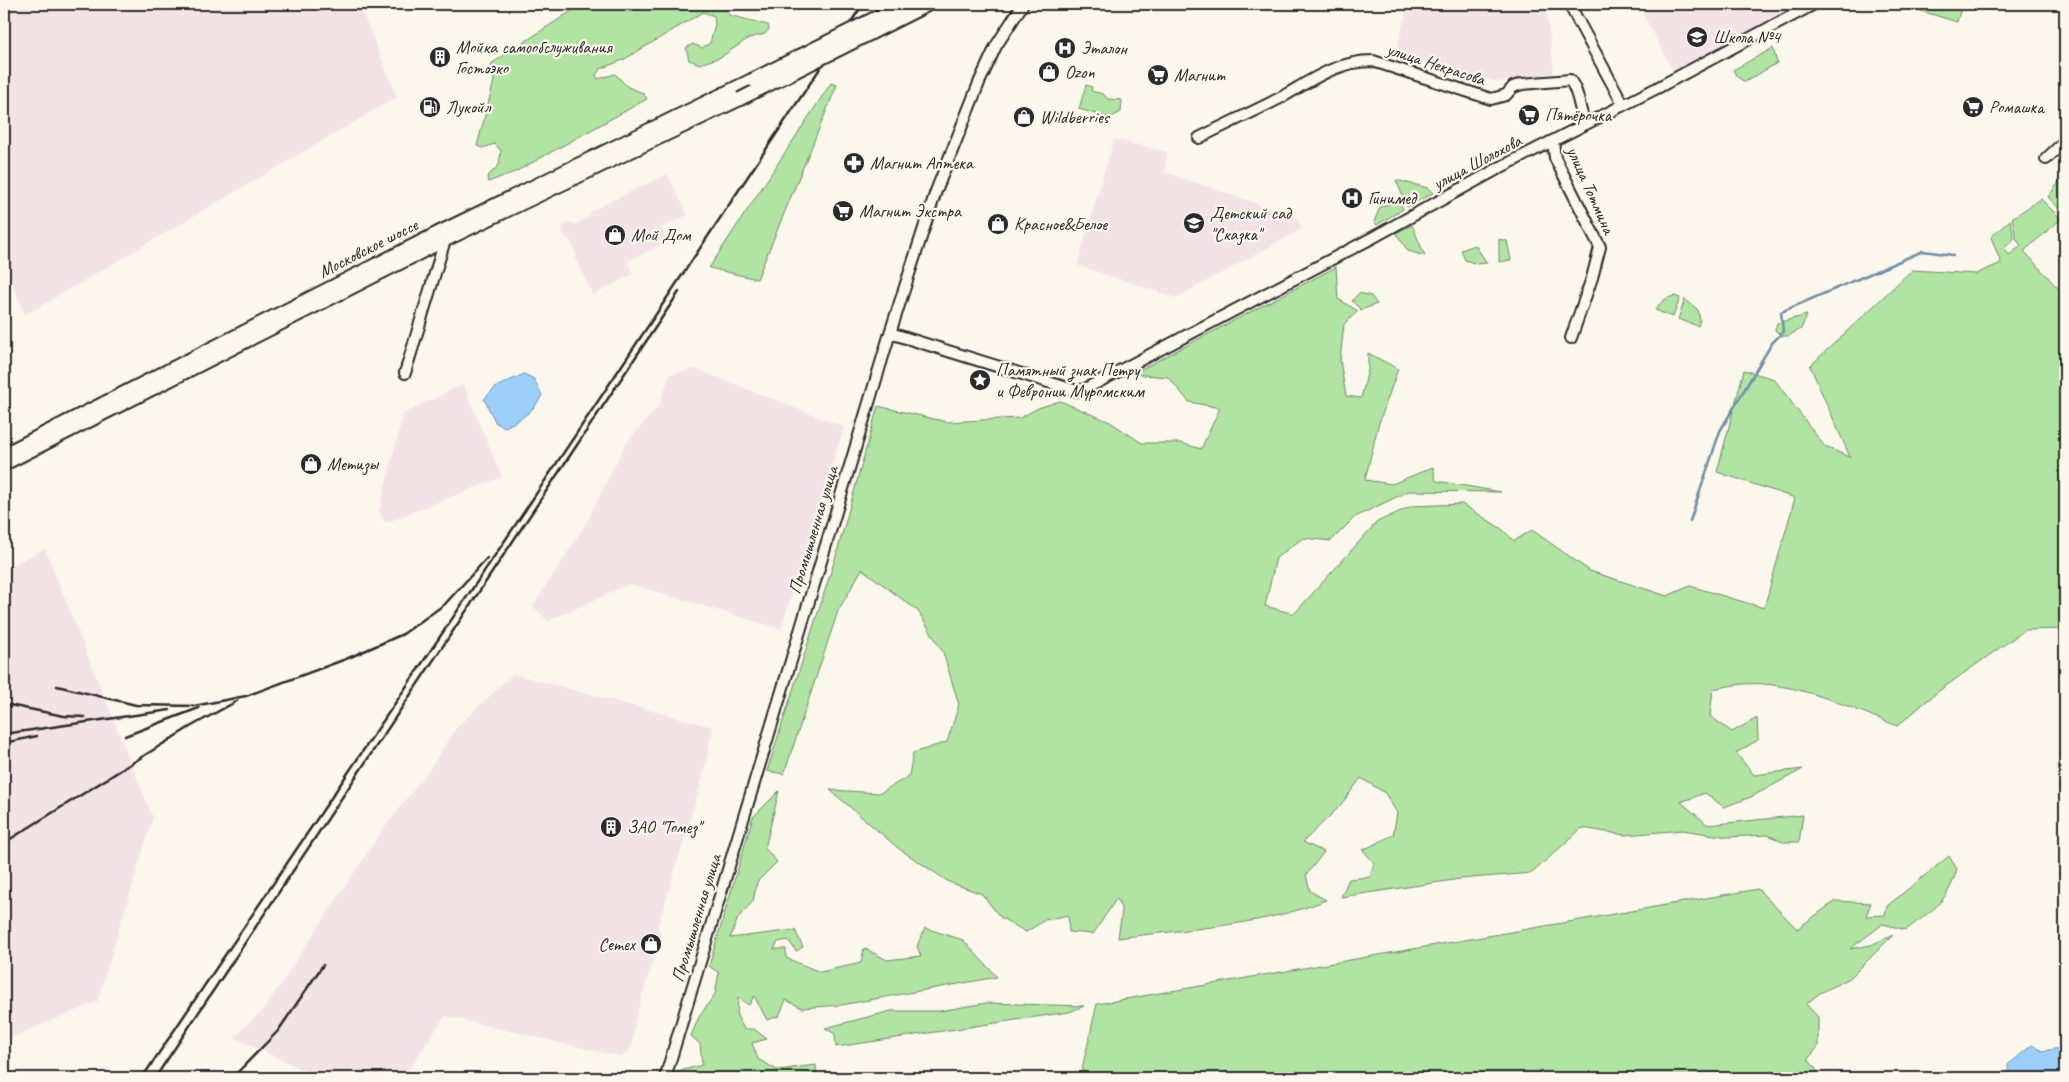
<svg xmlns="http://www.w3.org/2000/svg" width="2069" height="1082" viewBox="0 0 2069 1082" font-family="Caveat,sans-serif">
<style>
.built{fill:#f3e3e7}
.green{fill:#b1e3a3;stroke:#6e8767}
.water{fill:#9ccffa;stroke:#6f8da7}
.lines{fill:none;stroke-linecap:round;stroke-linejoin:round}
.stream{stroke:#6f8da7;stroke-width:2.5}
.minor-casing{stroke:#2b2b2b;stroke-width:14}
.major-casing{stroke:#2b2b2b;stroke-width:16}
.minor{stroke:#fbf7ec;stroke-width:10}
.major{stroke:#fbf7ec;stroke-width:12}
.rail{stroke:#2b2b2b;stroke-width:2.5}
.major-bridge-casing{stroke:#2b2b2b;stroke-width:16;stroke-linecap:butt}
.major-bridge{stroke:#fbf7ec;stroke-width:12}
.labels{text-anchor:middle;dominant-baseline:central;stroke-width:4.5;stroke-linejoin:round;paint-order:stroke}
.poi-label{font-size:18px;fill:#2b2b2b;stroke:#fbf7ec;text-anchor:start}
.street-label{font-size:18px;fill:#2b2b2b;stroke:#fbf7ec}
</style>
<rect width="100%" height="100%" fill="#fbf7ec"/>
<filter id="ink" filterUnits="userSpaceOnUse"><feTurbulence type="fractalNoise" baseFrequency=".02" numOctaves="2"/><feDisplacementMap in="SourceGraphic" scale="10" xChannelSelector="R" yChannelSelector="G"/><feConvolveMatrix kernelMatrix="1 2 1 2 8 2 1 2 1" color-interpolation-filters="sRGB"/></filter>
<g filter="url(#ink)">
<path class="built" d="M4 4H359L397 97 25 315 4 261Z
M1408 4H1542L1547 12 1554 73 1498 82 1396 54Z
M1638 4H1805L1673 71Z
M1114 139 1167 152 1164 172 1296 217 1302 229 1176 298 1077 265Z
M667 174 688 215 661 227 668 242 627 261 633 274 593 295 575 258 577 256 571 242 562 232 563 227 568 222 577 224 591 215 590 212 595 209Z
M696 369 844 427 781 629 629 584 548 621 533 606 584 527 625 445 659 405 670 374Z
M463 384 502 477 385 523 379 511 403 414Z
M45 549 153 818 97 1002 4 1040V569Z
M513 674 713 727 703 776 658 927 661 933 635 1020 632 1047 622 1057 445 1016 403 1078H320L234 1037 265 1008 379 835 431 767 457 727Z"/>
<path class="green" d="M582 4H720L729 15 768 25 769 29 765 34 749 38 721 57 700 64 689 60 686 48 693 44 702 48 710 43 715 25 714 16 703 12 623 60 600 69 596 75 598 79 615 74 628 87 643 93 647 99 517 171 488 182 487 177 499 165 501 151 495 144 482 148 477 146 494 81 491 64Z
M1898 4H1962L1957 22Z
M1773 48 1777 63 1745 82 1737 77 1733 70Z
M831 83 837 85 757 279 709 268Z
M1086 85 1092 87 1091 91 1103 94 1108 99 1122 100 1121 112 1110 118 1079 109Z
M2065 174V215L2048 197Z
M1396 180 1428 188 1433 193 1407 207Z
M2041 199 2061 219 2024 251 2065 296V629L2025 630 1940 690 1897 726C1851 708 1793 680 1743 684 1733 685 1723 687 1713 689L1710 716 1732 732 1757 718 1758 740 1736 753 1754 775 1803 769 1751 797 1724 807 1705 793 1681 802 1708 825 1803 815 1799 842H1783L1768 835 1728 837 1683 830 1625 835 1582 828 1532 873 1460 879 1341 897 1349 879 1370 877 1374 863 1363 850 1393 835 1397 813 1385 793 1361 778 1339 807 1303 842 1324 852 1306 875 1310 891 1326 900C1264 926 1185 929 1118 938L1122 911 1117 898 1093 934 1069 932 1068 915 1045 920 1026 932 1000 917 982 894 949 882 898 848 830 790 880 793 909 776 913 753 947 742 959 705 943 652 918 611 862 569 838 611 784 774 767 771 836 556 878 406 947 422 1020 418 1038 408 1060 401 1110 422 1142 443H1181L1201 449 1220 408 1189 402 1168 377 1132 374 1336 267 1338 299 1358 311 1344 324 1340 360 1346 396 1361 398 1368 370V353L1398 369 1378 426 1365 480 1392 484 1433 467 1436 481 1501 492 1409 491 1355 517 1331 541 1303 538 1276 558 1265 606 1294 614 1377 522 1412 506 1462 504 1502 529 1514 541 1532 530 1590 571 1667 596 1690 586 1764 608 1795 498 1717 472 1744 370 1774 379 1825 447 1850 457 1810 366 1912 270 1976 274 2001 263 1991 237 2010 220 2014 239 2004 248 2009 255 2021 246 2016 238 2012 218Z
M1399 200 1403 209 1377 225 1374 222 1380 207Z
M1412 225 1425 256 1408 251 1396 233Z
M1499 239 1507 241 1511 260 1499 262Z
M1475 245 1487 263 1477 264 1465 260 1461 250Z
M1359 293 1371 296 1377 304 1361 310 1352 301Z
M1675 296 1680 298 1673 317 1655 310C1660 303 1666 297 1675 296Z
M1685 299 1698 310 1700 320 1698 326 1678 319Z
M1807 315 1801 329 1788 336H1781L1775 330 1777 323Z
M779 791 765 848 777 862 757 882 753 901 738 918 730 938 795 930 803 947 796 951 788 940 778 942 774 949H786V958L820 972 861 963 864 948 887 960 921 956 917 946 925 928 963 940 997 977 841 1005 802 1008 786 1000 779 1016 767 1020 754 996 749 1005 738 998 737 1016 744 1029H754L767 1039 752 1043 758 1059 777 1070 816 1065 817 1078H674L676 1072 702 1065 700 1044 691 1036 699 1017 715 994 719 973 709 966 753 817Z
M1949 856 1957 869C1947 904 1933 909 1906 930L1883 924 1850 949 1871 945 1893 935 1850 978 1820 993 1806 1004 1818 1017V1047L1808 1059 1818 1072 1815 1078H1080L1097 1004 1758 889 1797 929 1835 901 1871 903 1866 916 1885 915 1887 906Z
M986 1003 1084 1006 1069 1012 836 1047 835 1034 825 1028 891 1011H940Z"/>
<path class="water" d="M524 374 534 379 542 395C534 411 522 419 505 427L496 423 484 399 496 387Z
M2065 1040V1078H2009L2008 1065 2032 1045 2042 1051 2061 1048Z"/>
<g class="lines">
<path class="stream" d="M1690 521 1720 431 1772 343 1783 332 1781 312 1923 251 1953 255"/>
<g class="minor-casing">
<path id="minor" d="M1569 4 1623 104
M1199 138C1226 124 1255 111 1282 97 1312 80 1337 61 1373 61L1491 99 1506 95 1513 87 1522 84 1570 80C1580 94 1578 107 1585 123
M1553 141 1555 158 1600 247 1592 278 1571 338
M2046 159 2065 141
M890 333 1077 391 1085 389 1372 238 1501 167 1657 88 1814 4
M405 373 445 240 444 237
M665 1078 890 333 936 191 979 83 996 46 1023 4"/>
</g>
<g class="major-casing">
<path id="major" d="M4 454 442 231 752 80
M4 464 445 240 740 99"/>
</g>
<use href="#minor" class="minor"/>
<use href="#major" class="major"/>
<path class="rail" d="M57 686 136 705 194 706 246 696 346 659 403 634 445 604 487 558
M4 704 64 716 85 717
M4 734 170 710
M125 736 199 708
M4 743 37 736
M4 843 190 727 237 701
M142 1078 512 530 863 4
M155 1078 679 292
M232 1078 278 1031 323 965"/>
<g class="major-bridge-casing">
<path id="major-bridge" d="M752 80 903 4
M740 99 929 4"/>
</g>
<use href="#major-bridge" class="major-bridge"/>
</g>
</g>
<defs>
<g id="school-disc" transform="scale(1.125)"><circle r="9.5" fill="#2b2b2b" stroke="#fbf7ec"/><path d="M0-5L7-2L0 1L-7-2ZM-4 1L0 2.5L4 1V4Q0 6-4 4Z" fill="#fff"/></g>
<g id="hospital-disc" transform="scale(1.125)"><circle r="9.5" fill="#2b2b2b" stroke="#fbf7ec"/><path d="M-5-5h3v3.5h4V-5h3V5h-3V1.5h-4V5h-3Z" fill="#fff"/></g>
<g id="building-disc" transform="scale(1.125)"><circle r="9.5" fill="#2b2b2b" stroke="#fbf7ec"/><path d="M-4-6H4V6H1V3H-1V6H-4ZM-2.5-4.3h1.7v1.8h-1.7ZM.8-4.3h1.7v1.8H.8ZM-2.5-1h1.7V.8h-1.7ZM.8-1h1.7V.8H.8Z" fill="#fff"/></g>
<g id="shop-disc" transform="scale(1.125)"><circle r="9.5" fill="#2b2b2b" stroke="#fbf7ec"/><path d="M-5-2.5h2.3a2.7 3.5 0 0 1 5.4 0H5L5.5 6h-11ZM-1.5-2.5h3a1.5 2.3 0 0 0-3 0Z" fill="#fff"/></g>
<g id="supermarket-disc" transform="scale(1.125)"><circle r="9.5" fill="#2b2b2b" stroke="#fbf7ec"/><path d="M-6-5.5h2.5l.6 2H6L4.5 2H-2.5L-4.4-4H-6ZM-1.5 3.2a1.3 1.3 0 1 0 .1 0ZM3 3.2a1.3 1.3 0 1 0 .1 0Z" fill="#fff"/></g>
<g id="fuel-disc" transform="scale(1.125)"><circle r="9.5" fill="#2b2b2b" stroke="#fbf7ec"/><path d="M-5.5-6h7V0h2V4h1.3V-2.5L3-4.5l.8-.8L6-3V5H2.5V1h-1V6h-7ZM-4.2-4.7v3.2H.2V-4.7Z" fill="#fff"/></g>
<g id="pharmacy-disc" transform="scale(1.125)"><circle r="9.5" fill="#2b2b2b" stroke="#fbf7ec"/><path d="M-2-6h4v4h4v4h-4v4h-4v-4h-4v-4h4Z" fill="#fff"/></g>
<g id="sight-disc" transform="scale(1.125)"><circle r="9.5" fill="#2b2b2b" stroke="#fbf7ec"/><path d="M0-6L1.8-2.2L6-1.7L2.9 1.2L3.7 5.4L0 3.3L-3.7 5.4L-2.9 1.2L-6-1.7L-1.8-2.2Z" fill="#fff"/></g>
</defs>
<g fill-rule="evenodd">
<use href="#school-disc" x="1697" y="37"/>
<use href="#hospital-disc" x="1065" y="48"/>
<use href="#building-disc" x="440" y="57"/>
<use href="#shop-disc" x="1049" y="72"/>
<use href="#supermarket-disc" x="1158" y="75"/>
<use href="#fuel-disc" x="430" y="107"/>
<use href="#supermarket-disc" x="1973" y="107"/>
<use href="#supermarket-disc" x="1529" y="115"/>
<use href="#shop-disc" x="1024" y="117"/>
<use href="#pharmacy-disc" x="854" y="163"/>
<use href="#hospital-disc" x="1352" y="198"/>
<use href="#supermarket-disc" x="843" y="211"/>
<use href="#school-disc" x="1194" y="223"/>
<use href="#shop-disc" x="998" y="224"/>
<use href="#shop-disc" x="615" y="235"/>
<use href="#sight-disc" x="980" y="380"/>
<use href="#shop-disc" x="311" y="464"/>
<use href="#building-disc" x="611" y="827"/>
<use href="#shop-disc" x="651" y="944"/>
</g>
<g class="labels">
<g class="poi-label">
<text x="1713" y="37">Школа №4</text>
<text x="456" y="47">Мойка самообслуживания<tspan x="456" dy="21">Гостоэко</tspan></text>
<text x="1081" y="48">Эталон</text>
<text x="1065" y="72">Ozon</text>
<text x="1174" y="75">Магнит</text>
<text x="446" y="107">Лукойл</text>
<text x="1989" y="107">Ромашка</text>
<text x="1545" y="115">Пятёрочка</text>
<text x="1040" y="117">Wildberries</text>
<text x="870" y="163">Магнит Аптека</text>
<text x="1368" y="198">Гинимед</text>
<text x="859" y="211">Магнит Экстра</text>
<text x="1210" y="213">Детский сад<tspan x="1210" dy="21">"Сказка"</tspan></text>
<text x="1014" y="224">Красное&amp;Белое</text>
<text x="631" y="235">Мой Дом</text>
<text x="996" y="370">Памятный знак Петру<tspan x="996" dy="21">и Февронии Муромским</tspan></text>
<text x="327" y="464">Метизы</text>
<text x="627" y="827">ЗАО "Томез"</text>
<text x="635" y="944" text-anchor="end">Cemex</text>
</g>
<g class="street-label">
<text transform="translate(1436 64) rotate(18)">улица Некрасова</text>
<text transform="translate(1477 162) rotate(-28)">улица Шолохова</text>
<text transform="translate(1591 190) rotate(66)">улица Тотмина</text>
<text transform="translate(368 248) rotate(-27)">Московское шоссе</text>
<text transform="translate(813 530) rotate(-73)">Промышленная улица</text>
<text transform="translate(696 918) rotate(-73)">Промышленная улица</text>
</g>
</g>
<rect width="2069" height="1082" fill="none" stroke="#fbf7ec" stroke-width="20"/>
<rect x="10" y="10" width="2049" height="1062" fill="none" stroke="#2b2b2b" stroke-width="2" filter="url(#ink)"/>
</svg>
